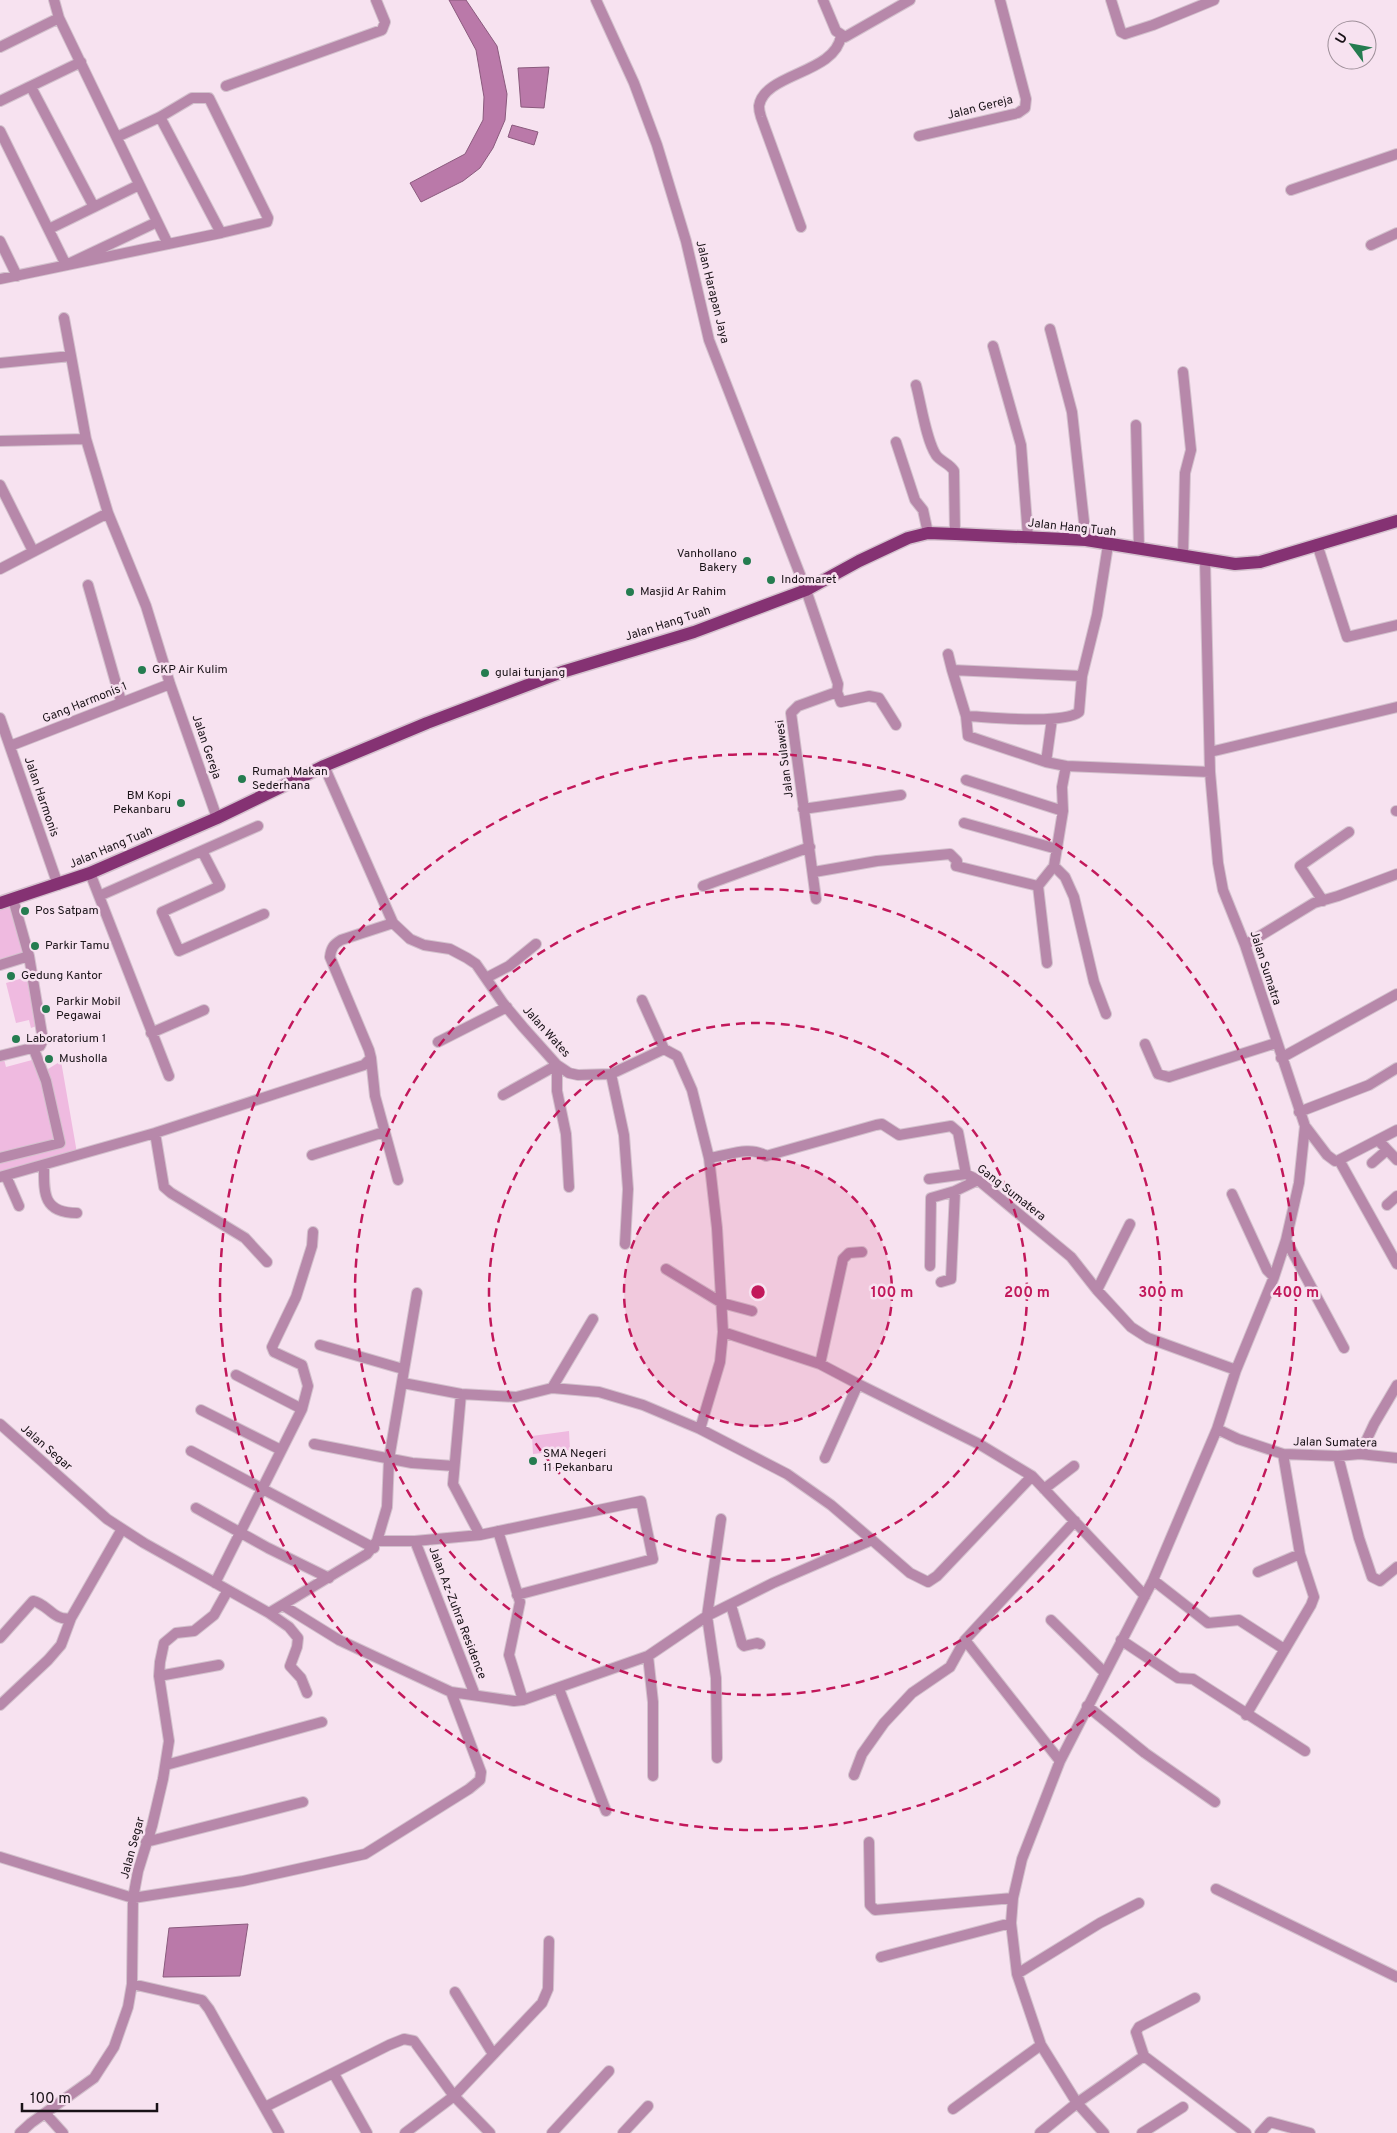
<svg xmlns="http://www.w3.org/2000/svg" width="1397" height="2133" viewBox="0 0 1397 2133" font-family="Overpass,sans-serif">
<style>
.green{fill:#efbae0}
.water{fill:#ba79a9;stroke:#8a5a7d}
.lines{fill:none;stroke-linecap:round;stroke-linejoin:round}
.minor-casing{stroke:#d3c1cd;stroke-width:12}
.major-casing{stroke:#d3c1cd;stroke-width:15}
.minor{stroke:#b788aa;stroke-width:10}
.major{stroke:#853273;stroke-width:12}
.ring{fill:none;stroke:#c2185b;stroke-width:2.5;stroke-dasharray:9 6}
.poi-dot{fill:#257c50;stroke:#f7e2f0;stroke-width:2}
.labels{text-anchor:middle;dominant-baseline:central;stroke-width:5;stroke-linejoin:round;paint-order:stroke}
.street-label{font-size:12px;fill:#191217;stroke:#f7e2f0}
.poi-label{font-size:12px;fill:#191217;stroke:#f7e2f0;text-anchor:start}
.centre{fill:#c2185b;stroke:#f7e2f0;stroke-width:2.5}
.ring-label{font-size:15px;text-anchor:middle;font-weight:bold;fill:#c2185b;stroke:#f7e2f0;stroke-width:5;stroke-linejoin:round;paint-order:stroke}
</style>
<rect width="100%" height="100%" fill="#f7e2f0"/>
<path class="green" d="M14 903 29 956 0 965V907Z
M23 978 28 979 39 1025 31 1028 29 1020 16 1023 6 983Z
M29 1048 43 1072 61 1061 77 1153 0 1175V1056L3 1055 6 1067 32 1060Z
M569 1431 570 1450 533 1454 532 1436Z"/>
<path class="water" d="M449 0H466L497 46 507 94 505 120 493 148 480 168 463 181 421 202 410 183 465 154 483 120 484 97 476 50Z
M549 67 544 108 521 107 518 68Z
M512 125 538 132 534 145 508 137Z
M248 1924 240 1976 163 1977 169 1928Z"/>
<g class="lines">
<g class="minor-casing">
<path id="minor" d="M54 0 59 18 168 244
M596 0 634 83 657 145 686 241 709 340 806 590 838 684 837 692 798 706 791 713 816 899
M823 0 836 31 845 37 910 0
M1111 0 1121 32 1125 34 1153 25 1214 0
M0 47 59 18
M226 86 382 30 385 22 376 0
M31 87 94 207
M0 101 81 62
M160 117 221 233
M0 131 66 265 157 222
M919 136 1018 113 1025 108 1026 99 1000 0
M1291 190 1397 154
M801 227 761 117C760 114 759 109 759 106 764 73 835 74 841 36
M49 229 139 185
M0 241 17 276
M1371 245 1397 233
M0 279 221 233 267 222 268 218 209 98H192L160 117 117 137
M64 318 71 356
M1050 329 1072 412 1086 540
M993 346 1021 445 1028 537
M0 363 71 356 86 439 108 513 0 569
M1183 372 1191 450 1185 473 1183 556
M916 385C921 403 926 440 936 455 941 462 949 463 954 471L955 534
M1136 425 1139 549
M0 441 86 439
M896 442 915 500 923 510 928 533
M0 485 33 551
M108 513 146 606 170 684 217 818
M1317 544 1347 637 1397 625
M88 585 121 701
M948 654 952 670
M837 692 841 702 869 696 879 698 896 725
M966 716C989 717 1062 725 1079 712L1082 676 1097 615 1108 545
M0 718 58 885
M10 746 170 684
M1210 752 1397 707
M1046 762 1052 719
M324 766 393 923 410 939 424 945 450 949 467 958 476 964 503 1003 523 1027 557 1065 569 1073 578 1075 611 1074 664 1049 677 1056 692 1090 709 1158 717 1228 723 1332 720 1362 700 1429
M1066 766 1046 762 968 736 966 716 952 670 1082 676
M966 780 1063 811
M803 809 901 795
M1396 811H1397
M964 823 1057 849
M202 851 220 886 162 912 179 951 264 914
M1054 866 1065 877 1074 897 1094 982 1106 1014
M814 872 877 861 950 854 957 861 956 866 1038 886
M90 873 169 1076
M703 886 810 847
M99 896 258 826
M1323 901 1300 866 1349 832
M1245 945 1314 903 1338 896 1397 874
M1047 963 1038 886 1054 866 1063 811 1062 787 1066 766 1210 772
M0 965 29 956
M486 978 509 966 536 944
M642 1000 664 1049
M151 1033 204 1010
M438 1042 507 1007
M1145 1044 1158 1074 1169 1077 1276 1043
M0 1056 40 1046 43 1040 29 956 13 899
M371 1058 375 1096 398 1180
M1281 1058 1397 994
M557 1065V1091L566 1134 569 1187
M611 1074 624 1135 628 1189 625 1244
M503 1095 557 1065
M1299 1112 1369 1085 1397 1068
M1305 1126 1327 1155 1335 1161 1339 1160 1397 1130
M155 1133 164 1187 171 1193 245 1238 267 1262
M1378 1140 1397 1160
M312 1155 384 1132
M766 1156 876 1125 882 1124 899 1135 951 1126 958 1132 959 1137 966 1174 978 1180 1071 1257 1097 1290 1131 1327 1148 1338 1236 1370
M0 1158 60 1143 46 1081 33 1047
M709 1158C727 1156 750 1145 766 1156
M1339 1160 1397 1264
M1372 1163 1387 1150
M44 1165C44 1192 42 1213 77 1213
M6 1176 19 1206
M0 1177 155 1133 364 1065 371 1058 369 1050 330 957C331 948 334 944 341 940L393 923
M929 1179 966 1174
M1232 1194 1267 1270 1274 1277
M1387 1205 1397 1196
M1286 1240 1344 1348
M930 1266 931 1198 955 1191 978 1180
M666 1269 722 1303 752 1311
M941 1282 951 1279 955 1191
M1097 1290 1130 1224
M723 1332 820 1364 858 1384 979 1444 1032 1476 1145 1596
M320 1345 403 1369
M820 1364 843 1259 849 1253 862 1252
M236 1375 302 1409
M403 1383 461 1394 516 1397 552 1388 599 1392 643 1405 700 1429 787 1474 831 1505 872 1540
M552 1388 593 1319
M461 1394 453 1484 480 1535
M201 1410 281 1450
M0 1424 107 1519 144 1543 269 1613 367 1554 377 1541 387 1507 389 1459 417 1293
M1217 1429 1238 1439 1283 1454 1338 1456 1360 1454 1397 1458
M314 1444 412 1463 454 1466
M191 1451 374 1548
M1360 1454 1374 1424 1397 1385
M1338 1456 1359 1538 1372 1577 1380 1581 1397 1567
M825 1458 858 1384
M1044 1489 1074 1466
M196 1508 268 1548 329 1578
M498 1531 520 1602 509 1655 523 1700
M377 1541H415L480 1535 641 1501 653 1559 517 1595
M415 1541 475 1695
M1258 1572 1300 1554
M1153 1580 1208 1623 1239 1620 1284 1649
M215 1583 302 1409 308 1386 302 1365 274 1352 272 1347 296 1297 312 1246 313 1232
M731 1605 742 1644 744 1646 757 1643 760 1644
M284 1606 339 1640 451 1692 514 1701 523 1700 648 1656 707 1616 773 1583 872 1540 910 1573 928 1582 937 1576 1032 1476
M269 1613 289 1627 298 1638 297 1647 290 1666 301 1678 307 1693
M1051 1620 1104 1672
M0 1638 33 1601C48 1604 54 1622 71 1618
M965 1640 1060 1761
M1121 1640 1178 1678 1193 1679 1305 1751
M648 1656 653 1702V1776
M159 1676 219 1665
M559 1689 606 1811
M0 1705 48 1660 61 1645 71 1618 122 1529
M1087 1706 1145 1753 1215 1802
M1246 1715 1311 1605 1314 1597 1300 1554 1283 1454
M717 1758 716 1678 707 1616 721 1519
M166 1765 322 1722
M854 1775 862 1754 884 1723 912 1693 950 1667 965 1640 1075 1521
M146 1842 303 1802
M869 1842 870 1905 875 1910 1013 1898
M0 1857 133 1898 243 1881 365 1854 469 1789 480 1780 481 1772 451 1692
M1216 1889 1397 1977
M881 1957 1011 1923
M1017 1974 1100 1923 1139 1903
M132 1984 202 2000 209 2009 279 2133
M455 1992 493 2054
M1144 2056 1136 2032 1139 2027 1195 1998
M334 2074 367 2133
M265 2107 389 2045 404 2039 414 2041 454 2096 490 2133
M953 2109 1041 2045
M45 2113 63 2133
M20 2133 31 2123 94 2078 114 2047 128 2007 132 1984 133 1898 138 1871 152 1826 163 1779 169 1741 159 1676 160 1662 164 1643 176 1633 194 1631 214 1615 228 1590
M405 2133 454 2096 542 2003 548 1989 549 1941
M552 2133 609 2071
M623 2133 648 2106
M1040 2133 1077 2103 1144 2056 1246 2133
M1104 2133 1077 2103 1041 2045 1017 1974 1011 1923 1013 1898 1022 1859 1060 1761 1153 1580 1217 1429 1236 1370 1274 1277 1286 1240 1299 1183 1305 1126 1245 945 1223 890 1218 863 1210 772 1205 560
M1142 2133 1183 2107
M1260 2133 1270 2122 1310 2133"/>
</g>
<g class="major-casing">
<path id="major" d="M0 903 90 873 217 818 324 766 427 723 562 672 694 632 806 590 859 561 908 538 928 533 955 534 1086 540 1235 564 1260 562 1397 521"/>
</g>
<use href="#minor" class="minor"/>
<use href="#major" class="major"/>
</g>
<circle cx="758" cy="1292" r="134" fill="#c2185b" fill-opacity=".12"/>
<g class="ring">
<circle cx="758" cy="1292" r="134"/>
<circle cx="758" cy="1292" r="269"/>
<circle cx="758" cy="1292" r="403"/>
<circle cx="758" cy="1292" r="538"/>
</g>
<g class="poi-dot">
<circle cx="747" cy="561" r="5"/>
<circle cx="771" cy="580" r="5"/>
<circle cx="630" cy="592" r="5"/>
<circle cx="142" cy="670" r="5"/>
<circle cx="485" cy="673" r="5"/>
<circle cx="242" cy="779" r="5"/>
<circle cx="181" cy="803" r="5"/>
<circle cx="25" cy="911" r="5"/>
<circle cx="35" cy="946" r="5"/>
<circle cx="11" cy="976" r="5"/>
<circle cx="46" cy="1009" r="5"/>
<circle cx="16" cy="1039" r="5"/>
<circle cx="49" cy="1059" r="5"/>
<circle cx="533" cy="1461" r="5"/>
</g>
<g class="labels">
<g class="street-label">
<text transform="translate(980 108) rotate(-14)">Jalan Gereja</text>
<text transform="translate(712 292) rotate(76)">Jalan Harapan Jaya</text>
<text transform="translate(1072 528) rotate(6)">Jalan Hang Tuah</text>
<text transform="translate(668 624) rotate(-18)">Jalan Hang Tuah</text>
<text transform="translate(85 703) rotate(-22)">Gang Harmonis 1</text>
<text transform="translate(206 747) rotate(71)">Jalan Gereja</text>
<text transform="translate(785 759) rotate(-97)">Jalan Sulawesi</text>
<text transform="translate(41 797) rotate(71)">Jalan Harmonis</text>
<text transform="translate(111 848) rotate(-23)">Jalan Hang Tuah</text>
<text transform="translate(1265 968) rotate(72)">Jalan Sumatra</text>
<text transform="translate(546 1032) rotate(48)">Jalan Wates</text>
<text transform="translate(1011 1193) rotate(38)">Gang Sumatera</text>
<text transform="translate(1335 1443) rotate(1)">Jalan Sumatera</text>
<text transform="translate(46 1448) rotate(41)">Jalan Segar</text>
<text transform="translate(457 1613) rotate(69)">Jalan Az-Zuhra Residence</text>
<text transform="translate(133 1848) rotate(-75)">Jalan Segar</text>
</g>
<g class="poi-label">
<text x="737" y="554" text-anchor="end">Vanhollano<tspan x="737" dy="14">Bakery</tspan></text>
<text x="781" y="580">Indomaret</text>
<text x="640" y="592">Masjid Ar Rahim</text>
<text x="152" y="670">GKP Air Kulim</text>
<text x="495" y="673">gulai tunjang</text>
<text x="252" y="772">Rumah Makan<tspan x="252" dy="14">Sederhana</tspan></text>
<text x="171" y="796" text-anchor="end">BM Kopi<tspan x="171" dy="14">Pekanbaru</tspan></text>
<text x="35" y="911">Pos Satpam</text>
<text x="45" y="946">Parkir Tamu</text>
<text x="21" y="976">Gedung Kantor</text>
<text x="56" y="1002">Parkir Mobil<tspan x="56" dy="14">Pegawai</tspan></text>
<text x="26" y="1039">Laboratorium 1</text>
<text x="59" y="1059">Musholla</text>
<text x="543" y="1454">SMA Negeri<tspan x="543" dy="14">11 Pekanbaru</tspan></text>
</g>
</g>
<circle cx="758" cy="1292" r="8" class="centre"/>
<g class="ring-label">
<text x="892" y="1297">100 m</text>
<text x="1027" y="1297">200 m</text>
<text x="1161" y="1297">300 m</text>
<text x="1296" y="1297">400 m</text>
</g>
<g transform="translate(1352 45) rotate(302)"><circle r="24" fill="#f7e2f0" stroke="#9e8f99"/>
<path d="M0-4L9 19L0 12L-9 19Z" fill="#257c50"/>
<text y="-8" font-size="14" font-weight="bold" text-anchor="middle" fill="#191217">U</text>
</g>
<path d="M22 2103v8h135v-8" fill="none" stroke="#191217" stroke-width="2.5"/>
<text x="30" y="2103" font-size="15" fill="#191217" stroke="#f7e2f0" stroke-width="4" paint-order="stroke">100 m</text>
</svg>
